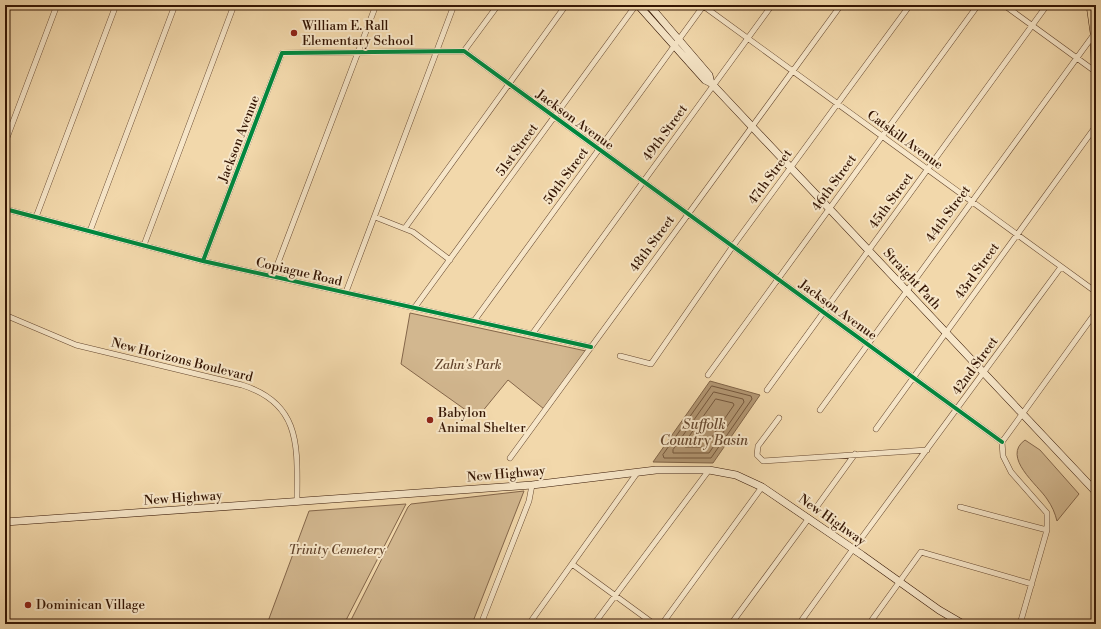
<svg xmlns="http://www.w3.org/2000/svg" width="1101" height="629" viewBox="0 0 1101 629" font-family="'Libre Bodoni',serif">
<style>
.green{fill:#d2b78f;stroke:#84664a}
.water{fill:#b29672;stroke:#806346}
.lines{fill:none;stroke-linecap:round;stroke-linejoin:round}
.shore{stroke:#74563b;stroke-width:1}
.street-casing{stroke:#64462e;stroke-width:6}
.secondary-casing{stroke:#351604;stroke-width:8}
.highway-casing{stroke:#351604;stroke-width:10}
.street{stroke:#f7e6c8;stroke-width:5}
.secondary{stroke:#f7e6c8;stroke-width:7}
.highway{stroke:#f2d8ab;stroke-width:9}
.cycleway-casing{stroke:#f7e6c8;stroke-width:6}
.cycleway{stroke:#00873e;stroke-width:4}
.poi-dot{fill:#8f2418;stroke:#f7e6c8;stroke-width:1.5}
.labels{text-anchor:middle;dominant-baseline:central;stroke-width:4;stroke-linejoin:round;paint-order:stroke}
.poi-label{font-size:13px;fill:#351604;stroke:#f7e6c8;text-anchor:start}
.street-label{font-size:13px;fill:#351604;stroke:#f7e6c8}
.park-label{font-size:13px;font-style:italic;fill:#64462e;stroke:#f7e6c8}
.water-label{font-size:14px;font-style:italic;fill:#674930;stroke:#f7e6c8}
</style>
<rect width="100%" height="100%" fill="#f2d8ab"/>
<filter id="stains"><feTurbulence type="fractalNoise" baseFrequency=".005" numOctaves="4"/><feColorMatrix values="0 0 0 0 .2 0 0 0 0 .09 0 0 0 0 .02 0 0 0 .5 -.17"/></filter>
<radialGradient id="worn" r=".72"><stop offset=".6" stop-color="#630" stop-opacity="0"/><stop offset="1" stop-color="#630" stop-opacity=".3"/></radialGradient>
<path class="green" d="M410 313 586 351 544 409 508 380 477 418 401 364Z
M1025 440 1040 450 1079 494 1057 521C1055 513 1052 506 1047 499 1038 485 1001 457 1025 440Z
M524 491 472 624H349L408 507 411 504Z
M406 504 344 624H267L309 511Z"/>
<path class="water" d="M710 381 760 395 713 463 653 462Z"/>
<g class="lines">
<path class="shore" d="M712 386 751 396 752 399 711 458H664L663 455Z
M714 392 743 399 744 402 709 453H673V450Z
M716 399 733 403 734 405 705 447H685L684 444Z"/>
<g class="street-casing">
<path id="street" d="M702 5 1096 292
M1004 5 1096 72
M464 51 498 5
M5 143 57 5
M5 209 203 261 591 347
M36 217 116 5
M375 217 413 232 450 260
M405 228 566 5
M90 231 175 5
M144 245 234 5
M203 261 282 53 464 51 1002 442
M273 276 376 5
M346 292 454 5
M415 307 636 5
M5 315 76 345 242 385C303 404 297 450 297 502
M474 321 704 5
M533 333 772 5
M620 356 651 364 733 246 910 5
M708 375 978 5
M767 390 1047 5
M820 410 1095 33
M779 418 758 446 757 455 763 461 927 450
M876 429 1096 126
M510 458 841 5
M818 505 855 454
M960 507 1047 530
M863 536 1061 267
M572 564 654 624
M481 624 529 501 532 485
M529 624 637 473
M594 624 709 470
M662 624 762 487
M731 624 809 518
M799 624 853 549
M869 624 921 552 1032 584
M1020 624 1047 530V513L1011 472 1003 456 1002 442 1096 312"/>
</g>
<g class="secondary-casing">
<path id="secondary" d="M638 5 705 80 711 83 1096 492
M649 5 709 75 711 83
M5 522 532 485 656 470H709L736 475 762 487 862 555 939 610 963 624"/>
</g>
<g class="highway-casing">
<path id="highway" d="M1091 5 1095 33 1096 67"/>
</g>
<use href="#street" class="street"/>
<use href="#secondary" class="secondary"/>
<use href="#highway" class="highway"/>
<g class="cycleway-casing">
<path id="cycleway" d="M5 209 203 261 591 347
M203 261 282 53 464 51 1002 442"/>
</g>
<use href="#cycleway" class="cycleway"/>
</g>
<g class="poi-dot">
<circle cx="294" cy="33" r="4"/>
<circle cx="430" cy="420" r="4"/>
<circle cx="28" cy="605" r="4"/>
</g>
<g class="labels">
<g class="poi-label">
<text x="302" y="26">William E. Rall<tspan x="302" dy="15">Elementary School</tspan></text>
<text x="438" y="413">Babylon<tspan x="438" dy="15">Animal Shelter</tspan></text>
<text x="36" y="605">Dominican Village</text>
</g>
<g class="street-label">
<text transform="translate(575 120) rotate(36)">Jackson Avenue</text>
<text transform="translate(665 133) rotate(-54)">49th Street</text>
<text transform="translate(239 139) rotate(-69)">Jackson Avenue</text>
<text transform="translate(905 140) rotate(36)">Catskill Avenue</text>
<text transform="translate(517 150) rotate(-54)">51st Street</text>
<text transform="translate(566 176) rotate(-54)">50th Street</text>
<text transform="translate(770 177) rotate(-54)">47th Street</text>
<text transform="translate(834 183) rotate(-54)">46th Street</text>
<text transform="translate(891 201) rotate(-54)">45th Street</text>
<text transform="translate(948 214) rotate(-54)">44th Street</text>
<text transform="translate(652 244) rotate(-54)">48th Street</text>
<text transform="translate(977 271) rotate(-54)">43rd Street</text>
<text transform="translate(299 272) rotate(13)">Copiague Road</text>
<text transform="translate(912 279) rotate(47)">Straight Path</text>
<text transform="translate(838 310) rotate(36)">Jackson Avenue</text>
<text transform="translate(182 360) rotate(14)">New Horizons Boulevard</text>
<text transform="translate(975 366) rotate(-54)">42nd Street</text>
<text transform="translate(506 474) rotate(-5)">New Highway</text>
<text transform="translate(183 498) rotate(-4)">New Highway</text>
<text transform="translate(832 520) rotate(35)">New Highway</text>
</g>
<g class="park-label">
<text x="468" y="365">Zahn's Park</text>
<text x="337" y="550">Trinity Cemetery</text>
</g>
<g class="water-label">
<text x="704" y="425">Suffolk<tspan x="704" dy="16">Country Basin</tspan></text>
</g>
</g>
<rect width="1101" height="629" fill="none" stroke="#f2d8ab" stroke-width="20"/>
<rect x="6" y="6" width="1089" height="617" fill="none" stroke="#351604" stroke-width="2"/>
<rect x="10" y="10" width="1081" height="609" fill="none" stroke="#351604"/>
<rect width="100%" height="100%" filter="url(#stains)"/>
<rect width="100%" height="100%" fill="url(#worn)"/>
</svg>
